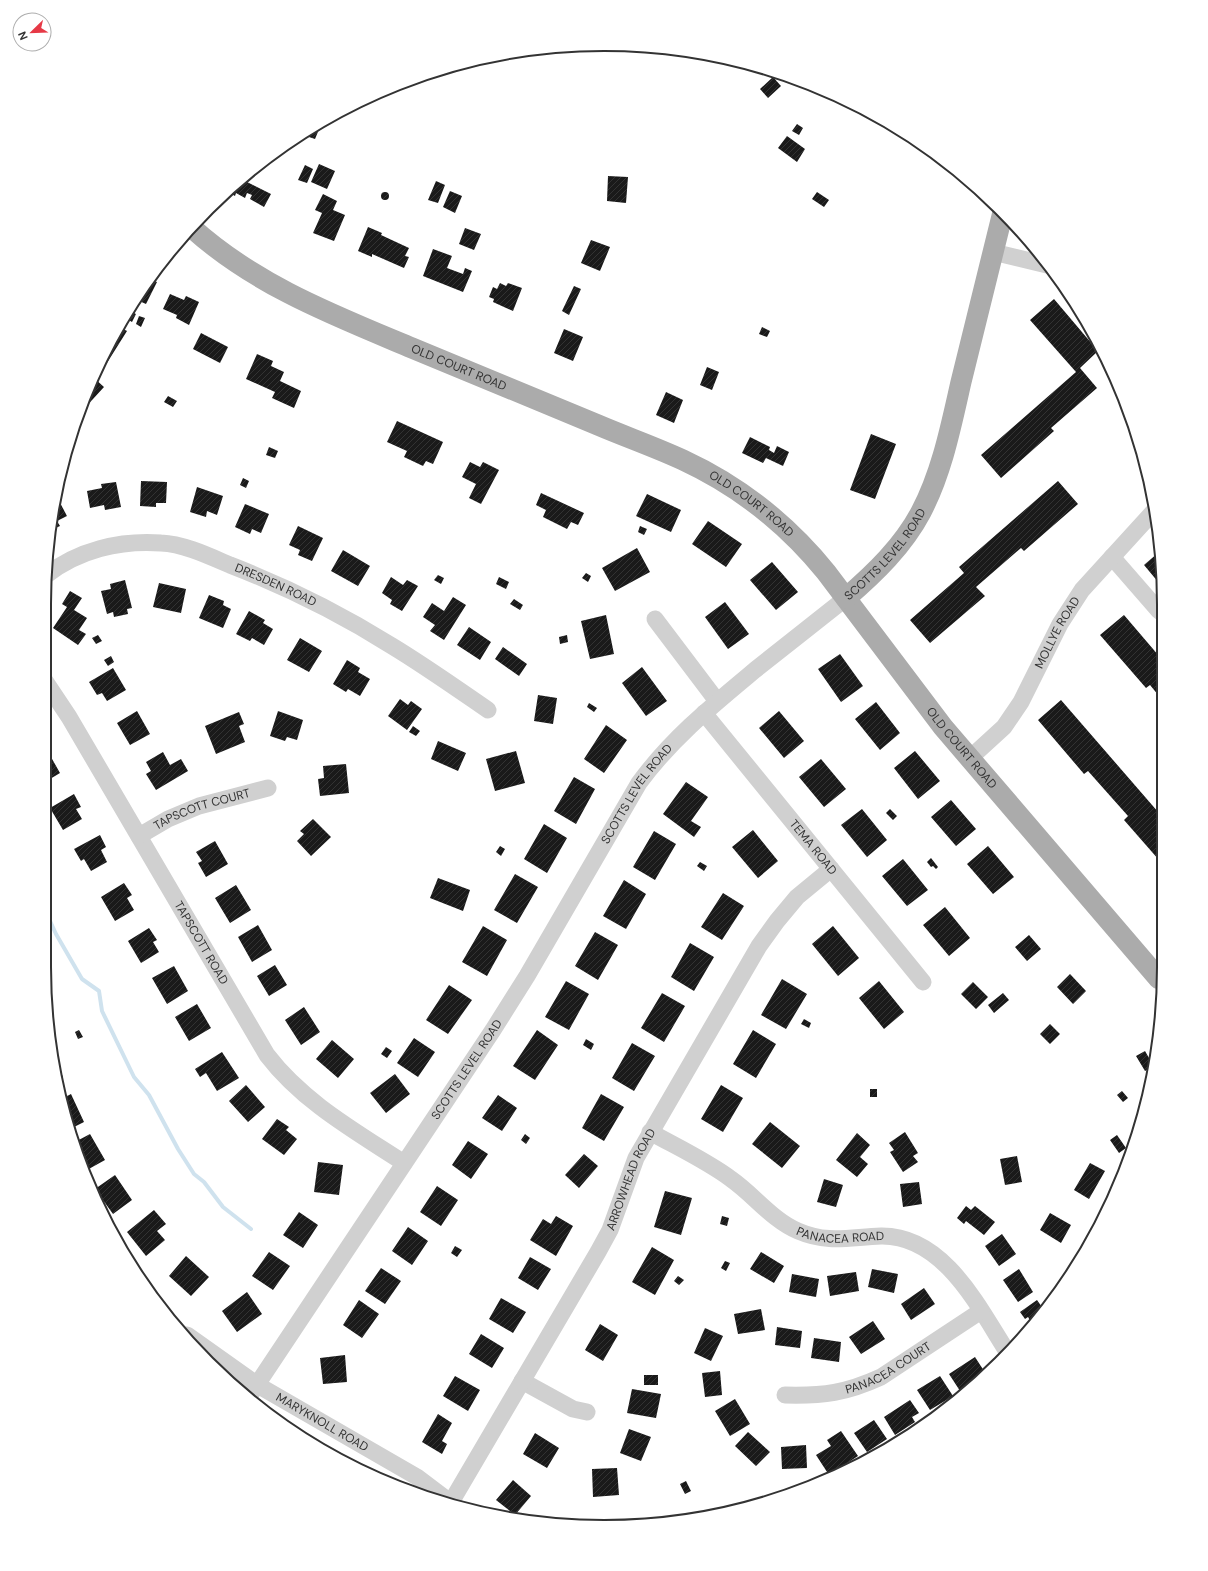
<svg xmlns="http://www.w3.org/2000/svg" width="1208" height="1571" viewBox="0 0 1208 1571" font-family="'DM Sans',sans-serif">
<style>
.water{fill:url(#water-ripples)}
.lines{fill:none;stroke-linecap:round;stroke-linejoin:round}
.stream{stroke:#cfe2ee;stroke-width:4}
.building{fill:url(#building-hatch)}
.minor{stroke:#d0d0d0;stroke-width:17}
.major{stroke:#ababab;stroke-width:21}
.labels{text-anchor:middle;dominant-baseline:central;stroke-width:4;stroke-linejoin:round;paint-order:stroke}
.street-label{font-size:12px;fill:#333;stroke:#fff}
.rim{fill:none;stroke:#333;stroke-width:2}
</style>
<defs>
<pattern id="water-ripples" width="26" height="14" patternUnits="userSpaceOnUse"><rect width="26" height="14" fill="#cfe2ee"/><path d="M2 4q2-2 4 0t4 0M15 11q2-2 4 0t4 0" fill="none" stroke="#b2c2cd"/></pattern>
<pattern id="building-hatch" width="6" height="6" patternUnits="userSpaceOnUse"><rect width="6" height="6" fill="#1a1a1a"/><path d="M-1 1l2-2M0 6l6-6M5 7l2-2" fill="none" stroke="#333"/></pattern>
</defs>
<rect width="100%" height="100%" fill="#fff"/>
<path class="water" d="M805 1482H817L820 1484 776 1499 792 1487Z"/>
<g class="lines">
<path class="stream" d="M44 908 56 934 82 979 99 991 102 1011 134 1077 149 1095 178 1149 194 1174 204 1182 223 1207 251 1229"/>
</g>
<path class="building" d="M773 77 781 86 768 98 760 89Z
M797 124 803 128 799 135 792 131Z
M317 126 320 127 315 139 309 137 313 128Z
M787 136 805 149 797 162 778 148Z
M319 164 335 171 327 189 311 182Z
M305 165 313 169 307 183 298 180Z
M608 176 628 177 626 203 607 201Z
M243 180 271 194 264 207 250 199 252 195 247 193 245 198 236 193 235 196 228 192Z
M436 181 445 185 438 203 428 200Z
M450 191 462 196 455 213 443 207Z
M381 196a4 4 0 1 1 8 0a4 4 0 1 1-8 0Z
M817 192 829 200 824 207 812 199Z
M323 194 337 201 333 210 345 215 334 241 313 233 322 213 315 210Z
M368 227 382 233 381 235 409 248 405 256 409 257 404 268 372 254V257L358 251Z
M465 228 481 234 474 250 459 244Z
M591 240 610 247 600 271 581 263Z
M433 249 452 256 447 268 463 274 465 268 472 271 463 292 423 276Z
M150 279 157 282 146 304 137 300Z
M500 283 506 286 508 283 522 288 513 311 493 302 494 299 489 297 493 287 497 289Z
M574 286 581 289 569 315 562 311Z
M170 294 184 300 186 296 199 302 189 325 176 318 177 315 163 309Z
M1054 299 1098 351 1080 368 1097 388 1051 428 1054 431 1001 478 981 455 1076 372 1030 320Z
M130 311 136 314 132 322 127 319Z
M139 316 145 318 141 327 136 324Z
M120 327 127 331 105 366 100 362Z
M762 327 770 331 767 337 759 334Z
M564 329 583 337 573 361 554 353Z
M201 333 228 347 220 363 193 349Z
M257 354 273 361 271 366 284 372 280 381 301 391 294 408 272 398 275 392 246 379Z
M707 367 719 372 712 390 700 385Z
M94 378 104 387 83 410 82 409Z
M666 392 683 400 674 423 656 415Z
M168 396 177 401 173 407 164 402Z
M397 421 443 442 433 464 426 461 423 466 404 457 407 451 387 442Z
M871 434 896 444 875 499 850 490Z
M750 437 770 447 769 450 774 453 777 446 789 452 783 466 766 458 763 463 742 453Z
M269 447 278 451 275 458 266 455Z
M470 462 480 467 483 462 499 470 481 504 469 498 476 484 462 477Z
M243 478 249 481 246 488 240 485Z
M141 481 167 482 166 503H156V507L140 506Z
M1058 481 1078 504 1024 551 1021 548 976 587 985 596 930 643 910 620 964 573 959 567Z
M116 482 121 507 105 510 104 505 90 508 87 491 102 488 101 484Z
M197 487 223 496 217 515 207 511 206 517 190 512Z
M541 493 584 513 578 525 571 522 567 529 543 517 546 510 536 505Z
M647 494 681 510 671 532 636 516Z
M57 497 67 516 57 521 60 526 51 530Z
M245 504 269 514 261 533 252 529 250 534 235 527Z
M708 521 742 544 726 567 692 544Z
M298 526 323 538 312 561 298 555 300 550 289 545Z
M640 526 647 529 644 535 638 532Z
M637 548 650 572 615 591 602 568Z
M343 550 370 566 358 586 331 571Z
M1159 552V583L1144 565Z
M772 562 798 592 776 610 750 580Z
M586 573 591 576 588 582 582 578Z
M438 575 444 578 441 584 434 580Z
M391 577 403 585 407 580 418 586 402 611 390 604 392 600 382 593Z
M499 577 509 582 506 589 496 584Z
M125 580 132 608 127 609 128 614 114 617 113 612 107 614 101 591 111 589 110 584Z
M159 583 186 589 181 613 153 607Z
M70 591 82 598 74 610 87 618 79 630 86 634 78 645 53 628 67 607 62 604Z
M209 595 224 601 223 605 231 609 223 628 199 618Z
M453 597 466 605 444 640 430 631 435 625 423 617 432 603 444 611Z
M514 599 523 605 520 610 510 604Z
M725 602 749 634 728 649 705 617Z
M249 611 265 620 263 623 273 629 264 645 252 638 250 641 236 634Z
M606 615 614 654 590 659 581 621Z
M1124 615 1159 656V696L1150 685 1146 688 1100 635Z
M469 627 491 642 480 660 457 645Z
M98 635 102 641 96 644 92 638Z
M567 635 568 642 560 644 559 637Z
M300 638 322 651 309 672 287 660Z
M503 647 527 664 519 676 495 659Z
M840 654 863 686 841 702 818 669Z
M111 656 114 662 108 666 104 660Z
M347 660 360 668 358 672 370 679 360 696 348 689 346 692 333 684Z
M642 667 667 701 646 716 622 683Z
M113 668 126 690 107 701 102 693 97 695 89 682Z
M538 695 557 698 553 724 534 721Z
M400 699 408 705 411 701 422 709 407 730 388 716Z
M1061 700 1159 813V860L1124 820 1128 816 1088 771 1084 774 1038 720Z
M876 702 900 733 880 750 855 719Z
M589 703 597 708 594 712 587 707Z
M137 711 150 734 130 745 117 723Z
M278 711 303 720 297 740 287 737 285 741 270 736Z
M779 711 804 741 784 758 759 728Z
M239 712 244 724 239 726 245 742 216 754 205 726Z
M606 725 627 740 604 773 584 759Z
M413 726 420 731 416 736 409 732Z
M438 741 466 753 458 771 431 759Z
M47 750 60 773 45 782V751Z
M516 751 525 783 495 791 486 759Z
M915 751 940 781 918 799 894 768Z
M163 752 170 765 181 759 188 771 156 790 146 774 151 771 146 762Z
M821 759 846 789 824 807 799 777Z
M346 764 349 793 320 796 318 779 324 778 323 766Z
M574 777 595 789 576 824 554 811Z
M686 782 708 797 691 821 701 827 694 837 663 814Z
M74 794 81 807 76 809 82 819 63 830 50 808Z
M951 800 976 829 956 846 931 817Z
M862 809 887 840 867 857 841 825Z
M890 809 897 816 893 820 886 813Z
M313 819 331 837 311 856 297 841 304 834 300 831Z
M544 824 567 838 547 873 524 859Z
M753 830 778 861 758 878 732 847Z
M654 831 676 844 655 880 633 867Z
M100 835 106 847 101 850 107 862 91 871 84 859 81 861 74 849Z
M215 841 228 864 206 877 198 863 202 861 196 852Z
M500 846 505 849 501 856 496 852Z
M988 846 1014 877 993 894 967 864Z
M931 858 938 867 936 869 933 866 931 867 927 862Z
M903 859 928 890 907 906 882 876Z
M700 862 707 866 704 871 697 866Z
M515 874 538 887 517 923 494 910Z
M438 878 470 890 463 911 430 898Z
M624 880 646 894 626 929 603 916Z
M124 883 132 895 127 898 134 910 115 921 101 897Z
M236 885 251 910 230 923 215 898Z
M723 893 744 906 722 940 701 927Z
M945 907 970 938 949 956 923 925Z
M258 925 272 950 252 962 238 937Z
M483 926 507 940 487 976 462 962Z
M833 926 859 958 838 976 812 944Z
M149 928 157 940 153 942 159 952 141 963 128 941Z
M595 932 618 945 598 980 575 966Z
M1029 935 1041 949 1027 961 1015 947Z
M690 943 714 957 694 991 671 977Z
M275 965 287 985 269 996 257 976Z
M174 966 188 991 167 1004 152 978Z
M1070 974 1086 991 1073 1004 1057 987Z
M782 979 807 994 786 1029 761 1015Z
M566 981 589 994 569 1030 545 1017Z
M879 981 904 1012 884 1029 859 998Z
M973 982 988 997 976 1009 961 994Z
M449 985 472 1000 448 1034 426 1020Z
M662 993 685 1006 664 1042 641 1028Z
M1003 993 1009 1000 994 1013 988 1005Z
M197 1004 211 1028 189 1041 175 1017Z
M304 1007 320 1032 301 1045 285 1020Z
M804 1019 811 1023 809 1028 801 1024Z
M1050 1024 1060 1034 1050 1044 1040 1034Z
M79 1030 83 1037 78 1039 75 1032Z
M537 1030 558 1045 535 1080 513 1066Z
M753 1030 776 1044 756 1078 733 1064Z
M414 1038 435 1052 418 1077 397 1063Z
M586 1039 594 1044 591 1050 583 1045Z
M332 1040 354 1059 338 1078 316 1059Z
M632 1043 655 1056 634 1091 612 1078Z
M386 1047 392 1051 387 1058 381 1054Z
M1145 1051 1149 1058 1156 1054 1152 1067 1145 1071 1136 1056Z
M222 1052 239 1078 217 1091 206 1073 200 1077 195 1069Z
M57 1064 63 1077 59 1079Z
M395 1074 410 1094 386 1113 370 1093Z
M246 1085 265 1107 248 1122 229 1101Z
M721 1085 743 1098 723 1132 701 1119Z
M870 1089H877V1097H870Z
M1122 1091 1128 1098 1123 1102 1117 1095Z
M71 1094 84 1122 70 1129 63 1112 61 1099Z
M601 1094 624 1107 604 1141 582 1128Z
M498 1095 517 1108 502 1131 482 1118Z
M277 1119 289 1127 286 1130 297 1139 284 1155 262 1139Z
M770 1122 800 1146 782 1168 752 1144Z
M905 1132 918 1153 913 1156 918 1162 903 1172 890 1152 894 1150 889 1143Z
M857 1133 870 1145 860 1157 868 1164 857 1177 836 1160Z
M90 1134 105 1160 87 1170 75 1142Z
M525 1134 530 1138 526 1144 521 1140Z
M1117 1135 1126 1148 1119 1153 1110 1140Z
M468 1141 488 1154 471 1179 452 1165Z
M584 1154 598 1166 579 1188 565 1175Z
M1017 1156 1022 1182 1005 1185 1000 1159Z
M318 1162 343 1165 339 1195 314 1192Z
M1090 1163 1105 1171 1089 1199 1074 1190Z
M115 1175 132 1200 113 1214 95 1189Z
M824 1179 843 1185 836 1207 817 1202Z
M919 1182 922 1204 903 1207 900 1184Z
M437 1186 458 1200 441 1226 420 1212Z
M665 1191 692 1198 681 1235 654 1227Z
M966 1206 971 1210 975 1206 995 1222 984 1235 966 1221 964 1224 957 1218Z
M154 1210 166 1224 157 1231 165 1240 146 1256 127 1232Z
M299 1212 318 1225 303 1248 283 1235Z
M1050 1213 1071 1225 1061 1243 1040 1230Z
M556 1216 573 1226 556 1256 530 1240 543 1219 551 1224Z
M722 1216 729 1218 727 1226 720 1224Z
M408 1227 428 1241 412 1265 392 1251Z
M1002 1234 1016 1254 999 1266 985 1246Z
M455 1246 462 1250 457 1257 451 1253Z
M652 1247 674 1260 655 1295 632 1282Z
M269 1252 290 1266 273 1290 252 1276Z
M761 1252 784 1266 774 1283 750 1269Z
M186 1256 209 1277 191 1296 169 1276Z
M530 1257 551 1269 538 1290 518 1278Z
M725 1261 730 1263 726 1271 721 1268Z
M381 1268 401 1281 385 1304 365 1291Z
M872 1269 898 1274 894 1293 868 1287Z
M1019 1269 1033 1292 1018 1302 1003 1280Z
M856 1272 859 1291 830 1296 827 1276Z
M792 1274 819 1279 816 1297 789 1292Z
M678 1276 684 1280 679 1285 674 1281Z
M924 1288 935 1304 911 1320 901 1304Z
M247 1292 262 1314 237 1332 222 1311Z
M501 1298 526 1312 513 1333 489 1319Z
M359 1300 379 1314 362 1338 343 1325Z
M1037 1300 1044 1310 1032 1324 1028 1317 1025 1319 1020 1312Z
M761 1309 765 1330 738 1334 734 1314Z
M873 1321 885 1339 861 1354 849 1337Z
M600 1324 618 1335 603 1361 585 1350Z
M777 1327 802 1331 800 1348 775 1345Z
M705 1328 723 1336 711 1361 694 1353Z
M481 1334 504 1348 492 1368 469 1354Z
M814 1338 841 1342 839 1362 811 1358Z
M345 1355 347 1382 323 1384 320 1358Z
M975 1357 986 1374 962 1394 949 1374Z
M720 1371 722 1395 705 1397 702 1373Z
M644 1375H658V1385H644Z
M455 1376 480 1390 468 1411 443 1396Z
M940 1376 953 1396 930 1410 917 1390Z
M632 1389 661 1394 656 1418 627 1413Z
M735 1399 750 1424 730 1436 715 1411Z
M910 1400 919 1413 912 1417 915 1422 895 1435 884 1417Z
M438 1414 452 1423 442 1441 447 1444 442 1454 422 1442Z
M874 1420 887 1439 867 1452 854 1433Z
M629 1429 651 1437 641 1461 620 1453Z
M841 1431 858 1456 829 1475 816 1455 831 1446 827 1440Z
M748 1432 770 1452 756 1466 735 1446Z
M535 1433 559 1448 547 1468 523 1454Z
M806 1445 807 1468 782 1469 781 1447Z
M617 1468 619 1495 593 1497 592 1469Z
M513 1480 531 1496 515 1515 496 1500Z
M686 1481 691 1491 685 1494 680 1484Z"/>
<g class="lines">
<g class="minor">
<path d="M993 252 1047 265"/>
<path d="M1112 557 1159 611"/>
<path id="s1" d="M45 576C78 550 120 540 161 543 184 544 209 556 230 565 287 587 341 614 392 646 425 666 456 688 488 710"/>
<path d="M655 619 717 701"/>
<path id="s2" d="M45 681 69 717 267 1055C303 1102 355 1131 404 1163"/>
<path id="s3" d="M704 713 923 982"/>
<path id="s4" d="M969 759 1004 727 1021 702 1060 624 1082 590 1154 511"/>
<path id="s5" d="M139 836 168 819 199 806 268 788"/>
<path id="s6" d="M650 1132C677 1147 707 1161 731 1179 754 1195 772 1220 798 1231 828 1244 850 1237 881 1236 944 1235 979 1308 1008 1353"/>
<path id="s7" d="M187 1335 256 1384 417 1477 458 1508"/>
<path d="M522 1381 573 1409 587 1412"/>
<path id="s8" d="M250 1395 493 1030 527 976 639 783C672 738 713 705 755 670 785 646 816 622 846 598"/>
<path id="s9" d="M785 1395C824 1396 846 1393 881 1377L981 1311"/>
<path id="s10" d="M450 1504 598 1252 610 1230 636 1158 759 946 777 921 797 897 831 869"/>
</g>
<g class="major">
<path id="s11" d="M191 227C255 285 333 315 412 348 474 374 536 399 598 425 626 437 655 447 683 460 739 486 787 524 826 572L943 727 1159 979"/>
<path id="s12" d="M846 598C875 573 903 546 921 512 942 472 951 426 961 382 975 325 989 268 1003 212"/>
</g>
</g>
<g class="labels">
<g class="street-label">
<text stroke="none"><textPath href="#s11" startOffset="304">OLD COURT ROAD</textPath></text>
<text stroke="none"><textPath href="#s11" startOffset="628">OLD COURT ROAD</textPath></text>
<text stroke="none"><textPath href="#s12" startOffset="59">SCOTTS LEVEL ROAD</textPath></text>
<text stroke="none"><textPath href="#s1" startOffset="246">DRESDEN ROAD</textPath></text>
<text stroke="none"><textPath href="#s4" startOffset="156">MOLLYE ROAD</textPath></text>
<text stroke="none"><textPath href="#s11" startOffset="952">OLD COURT ROAD</textPath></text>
<text stroke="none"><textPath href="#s8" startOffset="715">SCOTTS LEVEL ROAD</textPath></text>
<text stroke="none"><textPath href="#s5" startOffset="69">TAPSCOTT COURT</textPath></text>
<text stroke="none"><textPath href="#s3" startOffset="173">TEMA ROAD</textPath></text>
<text stroke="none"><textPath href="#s2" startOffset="305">TAPSCOTT ROAD</textPath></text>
<text stroke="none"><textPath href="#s8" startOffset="391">SCOTTS LEVEL ROAD</textPath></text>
<text stroke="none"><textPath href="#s10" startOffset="372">ARROWHEAD ROAD</textPath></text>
<text stroke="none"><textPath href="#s6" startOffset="222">PANACEA ROAD</textPath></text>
<text stroke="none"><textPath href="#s9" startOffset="109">PANACEA COURT</textPath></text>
<text stroke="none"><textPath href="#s7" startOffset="161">MARYKNOLL ROAD</textPath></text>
</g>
</g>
<path d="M0 0H1208V1571H0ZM604 51H604A553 553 0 0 1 1157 604V967A553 553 0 0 1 604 1520H604A553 553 0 0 1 51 967V604A553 553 0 0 1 604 51Z" fill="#fff" fill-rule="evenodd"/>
<path class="rim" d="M604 51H604A553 553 0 0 1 1157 604V967A553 553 0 0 1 604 1520H604A553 553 0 0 1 51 967V604A553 553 0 0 1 604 51Z"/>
<g transform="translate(32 32) rotate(247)"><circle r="19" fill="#ffffff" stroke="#adadad"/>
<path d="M0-3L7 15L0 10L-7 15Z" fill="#e63946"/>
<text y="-6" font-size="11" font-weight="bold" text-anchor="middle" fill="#333333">N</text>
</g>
</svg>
